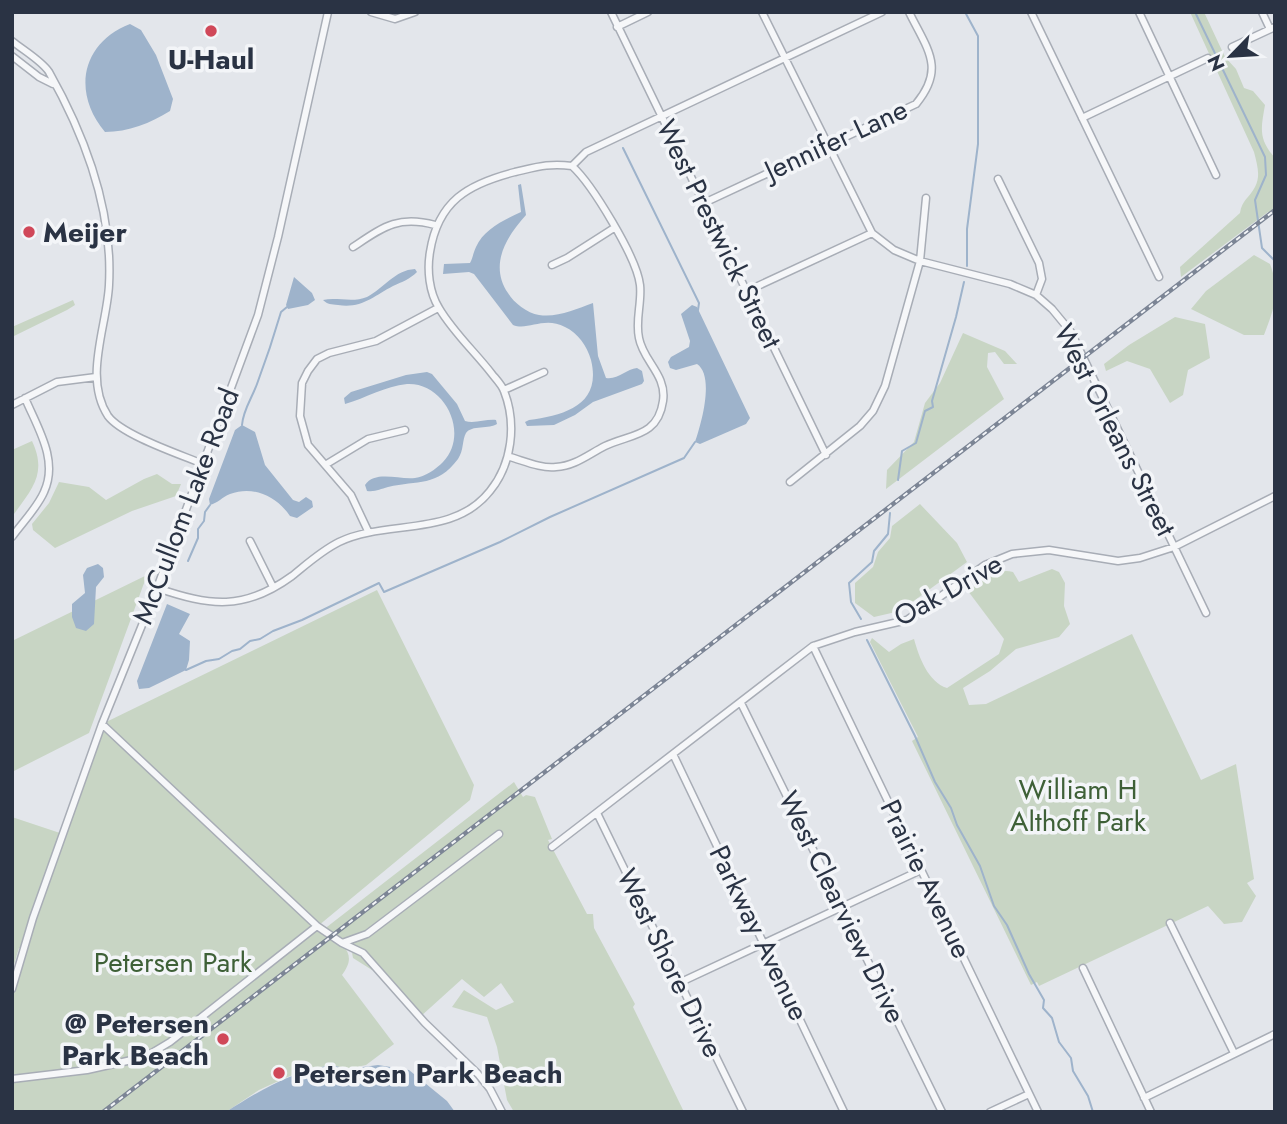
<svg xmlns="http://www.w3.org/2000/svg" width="1287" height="1124" viewBox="0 0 1287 1124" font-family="Jost,sans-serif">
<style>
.green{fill:#c8d5c4}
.water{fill:#9eb3cb}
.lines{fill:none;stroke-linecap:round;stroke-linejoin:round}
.stream{stroke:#9eb3cb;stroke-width:2}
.minor-casing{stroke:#a8adb6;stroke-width:9}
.minor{stroke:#f6f7f9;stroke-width:6}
.rail-casing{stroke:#7c8595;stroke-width:4.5}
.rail{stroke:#f3f5f8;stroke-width:2;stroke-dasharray:5;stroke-linecap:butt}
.poi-dot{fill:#d04859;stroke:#f3f5f8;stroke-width:2.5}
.labels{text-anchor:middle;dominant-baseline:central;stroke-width:7;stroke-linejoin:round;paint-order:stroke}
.poi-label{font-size:28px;font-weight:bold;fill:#2a3344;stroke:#f3f5f8;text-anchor:start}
.street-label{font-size:28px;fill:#2a3344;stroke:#f3f5f8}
.park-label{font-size:28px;fill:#3e6037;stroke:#f3f5f8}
</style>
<rect width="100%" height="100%" fill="#e3e6eb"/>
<path class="green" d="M1190 12H1204L1225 57 1236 69 1244 88 1253 91 1265 105C1261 128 1258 139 1275 158V215L1268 212 1181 277 1180 267 1240 213C1242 200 1249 198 1255 187 1261 176 1257 164 1254 152Z
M1254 255 1270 264C1281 293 1274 308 1264 335H1244L1191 309 1206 291Z
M73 300 75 305 67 310 12 337V327Z
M1175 317 1205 324 1210 358 1188 370 1183 395 1170 403 1150 369 1127 361 1106 371 1104 364 1129 345Z
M963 333 1005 351 1017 364H1004L995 352 988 353 987 367 1004 399 886 489 887 470 914 442 925 403 940 383Z
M32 441C47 473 33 488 14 514L12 513V450Z
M157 474 172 484H181L176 496 132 511 55 548 33 530 32 524 49 503 59 482 89 487 106 500 144 479Z
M920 504 957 543 967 562 900 611 874 617 855 603V583L873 567 878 552 890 538 892 526Z
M1052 569 1059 572 1065 583 1064 606 1070 624 1059 637 1016 649 990 671 963 688 969 705 986 704 1132 634 1201 780 1236 764 1254 879 1247 883 1256 896 1242 922 1224 924 1208 906 1039 986 1037 982 1031 985 912 741 918 737 870 642 872 638 889 652 901 644 914 639C919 657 928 682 947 688L999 654 1004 639 968 591C981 581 996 567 1013 572L1019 582Z
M147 575 89 733 12 772V641Z
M377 590 474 785 470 800 318 926 323 930 514 782 523 797 526 795 535 797 552 839 548 840 587 914H593L594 928 635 1004 633 1007 684 1112H514L507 1100 497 1047 487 1017 452 1007 464 990 496 1010 514 1002 501 983 484 997 462 979 420 1017 377 968 372 970 353 958 351 947 343 945C352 956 350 964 342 975L394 1044 366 1065 348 1069 331 1065 310 1069 285 1078 259 1090 226 1112H12V989L24 948H19L12 971V817L63 834 102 724Z"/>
<path class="water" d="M130 24 141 30 156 55 173 99 170 111C151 123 128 132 105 132 72 93 81 43 130 24Z
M521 184 526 215C506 237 489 265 508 293 514 303 527 313 539 315 557 318 576 309 593 303L598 356 606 378C618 380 626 369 637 368L642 371 644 381 642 384 593 402 575 415 554 425 527 426 525 422 529 420C565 415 602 405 591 360 587 346 578 333 565 327 544 316 528 331 513 325L474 274 469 272 443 274 444 264 470 263C473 258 473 253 476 247 484 229 504 220 521 212L518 185Z
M415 269 417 272C410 279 402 282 393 286 374 296 361 309 338 305 331 304 328 305 323 300 337 297 353 303 367 297 384 288 395 270 415 269Z
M294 277 312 293 315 300 308 305 288 309 286 305Z
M692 305 697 307 750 418 746 424 700 444 695 442C701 425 715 376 697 364L676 370 670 368 668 362 671 357 689 347 690 341 681 314Z
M427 372 432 374 457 404 465 421C474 424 486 419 496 420L497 424C490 429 471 425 466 433 462 440 464 450 458 459 437 487 418 480 388 487 380 489 376 492 367 491L365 485C375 470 399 480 415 478 425 477 436 469 443 462 470 434 445 382 407 384 385 386 366 398 345 404L344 398 351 392 406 375Z
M242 425 255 432 265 465 293 500 299 502 306 497 312 501 313 507 297 518 290 516C277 497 254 485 230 494 222 497 218 503 210 505L209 499 235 430Z
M98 564 103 568 104 577 96 587 94 624 86 631 76 628 72 617V604L85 593 83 575 87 568Z
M167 604 190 614 179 634 190 641 189 660 186 670 149 688 139 689 137 681Z
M331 1065 348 1069 378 1065 409 1070 447 1101 455 1112H226C260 1090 291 1072 331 1065Z"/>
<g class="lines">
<path class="stream" d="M965 12 978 36V144L967 229V266
M1195 12 1265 157 1266 175 1255 200 1262 248 1275 261
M623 148 699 303 698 310
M242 425C243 410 252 398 257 384 266 360 274 336 281 312L287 307
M898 480 902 451 916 443 925 411 933 407 932 401 956 317 964 282
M188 561 198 538V529L204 521 205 512 210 505
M861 619 851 602 849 583 872 562 874 551 888 534 890 513
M867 640 915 736 935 782 951 808 957 825 980 866 994 906 1007 925 1029 974 1044 1000 1043 1008 1052 1018 1059 1042 1071 1058 1073 1071 1088 1096 1093 1112
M186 670 206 661 219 659 232 651 240 649 250 641 260 639 273 631 302 620 379 583 384 592 500 542 550 517 684 458 695 442"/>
<g class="minor-casing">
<path id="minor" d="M371 12 395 19 415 12
M611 12 826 455
M762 12 872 233 894 250 920 261 1010 284 1036 295 1052 309 1071 332 1206 613
M1031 12 1159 277
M1139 12 1216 175
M1262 12 1270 29
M617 27 648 12
M12 41C23 50 42 61 49 72 85 136 113 211 109 285 107 326 83 378 108 416 122 435 179 454 203 464
M1232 47 1275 27
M12 56 39 77 53 84
M1082 118 1208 58
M572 166 586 152 882 12
M998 179 1039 263 1042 279 1036 295
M704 203 916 104C946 68 927 49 909 12
M353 247C383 227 398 215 435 225
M552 265 567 258 614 228
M747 291 872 233
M504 390 544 372
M12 405 57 382 96 377
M510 457C524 461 542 469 556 467 575 466 589 454 605 446 630 434 658 437 663 401 667 375 643 361 639 338 635 320 642 303 640 285 637 258 592 184 572 166
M325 465 368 439 405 430
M790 482 860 426 873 411 885 386 920 261 926 198
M368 531 351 495 308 445 300 416 302 383 308 371 317 359 329 353 376 341 438 308
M12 537C22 523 37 508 44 492 59 460 37 427 25 398
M250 541 273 587
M157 588C210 606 244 611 292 576 307 564 321 551 339 542 387 519 453 538 490 491 512 464 517 424 504 391 502 385 496 379 492 374 475 352 453 332 439 308 429 292 427 270 430 252 438 201 468 184 515 172 537 167 549 163 572 166
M813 646 1038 1112
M741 703 942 1112
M102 724 317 926 342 943 363 953 425 1023 478 1074 490 1089 502 1112
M673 754 844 1112
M597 813 743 1112
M552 847 813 646 855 632 907 620 985 565 1012 554 1049 550 1118 561 1140 558 1174 547 1275 496
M1170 923 1234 1053
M342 943 367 934 499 834
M1083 968 1151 1112
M681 982 921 870
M12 989 33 918 102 724 157 588 258 315 278 237 328 12
M12 1079 87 1070 145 1057 170 1042 317 926
M1144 1098 1275 1034
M990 1112 1029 1094"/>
</g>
<use href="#minor" class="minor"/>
<g class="rail-casing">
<path id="rail" d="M103 1112 1275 210"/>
</g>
<use href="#rail" class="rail"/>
</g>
<g class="poi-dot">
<circle cx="211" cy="31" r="7"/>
<circle cx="29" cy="232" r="7"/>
<circle cx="223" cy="1039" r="7"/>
<circle cx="279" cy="1073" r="7"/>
</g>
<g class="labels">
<g class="poi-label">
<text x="211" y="59" text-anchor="middle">U-Haul</text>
<text x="43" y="232">Meijer</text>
<text x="209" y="1023" text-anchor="end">@ Petersen<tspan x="209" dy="32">Park Beach</tspan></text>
<text x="293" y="1073">Petersen Park Beach</text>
</g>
<g class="street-label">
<text transform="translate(836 140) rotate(-25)">Jennifer Lane</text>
<text transform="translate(719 234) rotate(64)">West Prestwick Street</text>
<text transform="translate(1115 430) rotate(63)">West Orleans Street</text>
<text transform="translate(186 506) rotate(-69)">McCullom Lake Road</text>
<text transform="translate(948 590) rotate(-29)">Oak Drive</text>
<text transform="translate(926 879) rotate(64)">Prairie Avenue</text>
<text transform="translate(842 907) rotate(64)">West Clearview Drive</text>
<text transform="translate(759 933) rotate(64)">Parkway Avenue</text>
<text transform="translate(670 963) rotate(64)">West Shore Drive</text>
</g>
<g class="park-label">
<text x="1078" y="789">William H<tspan x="1078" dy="32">Althoff Park</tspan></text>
<text x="173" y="962">Petersen Park</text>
</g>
</g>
<rect width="1287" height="1124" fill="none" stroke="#2a3344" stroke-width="28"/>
<g transform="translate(1231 56) rotate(245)" stroke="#f3f5f8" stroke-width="5" paint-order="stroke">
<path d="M0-5L12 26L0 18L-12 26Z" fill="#2a3344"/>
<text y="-10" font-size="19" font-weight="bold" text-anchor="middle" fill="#2a3344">N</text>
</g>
</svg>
